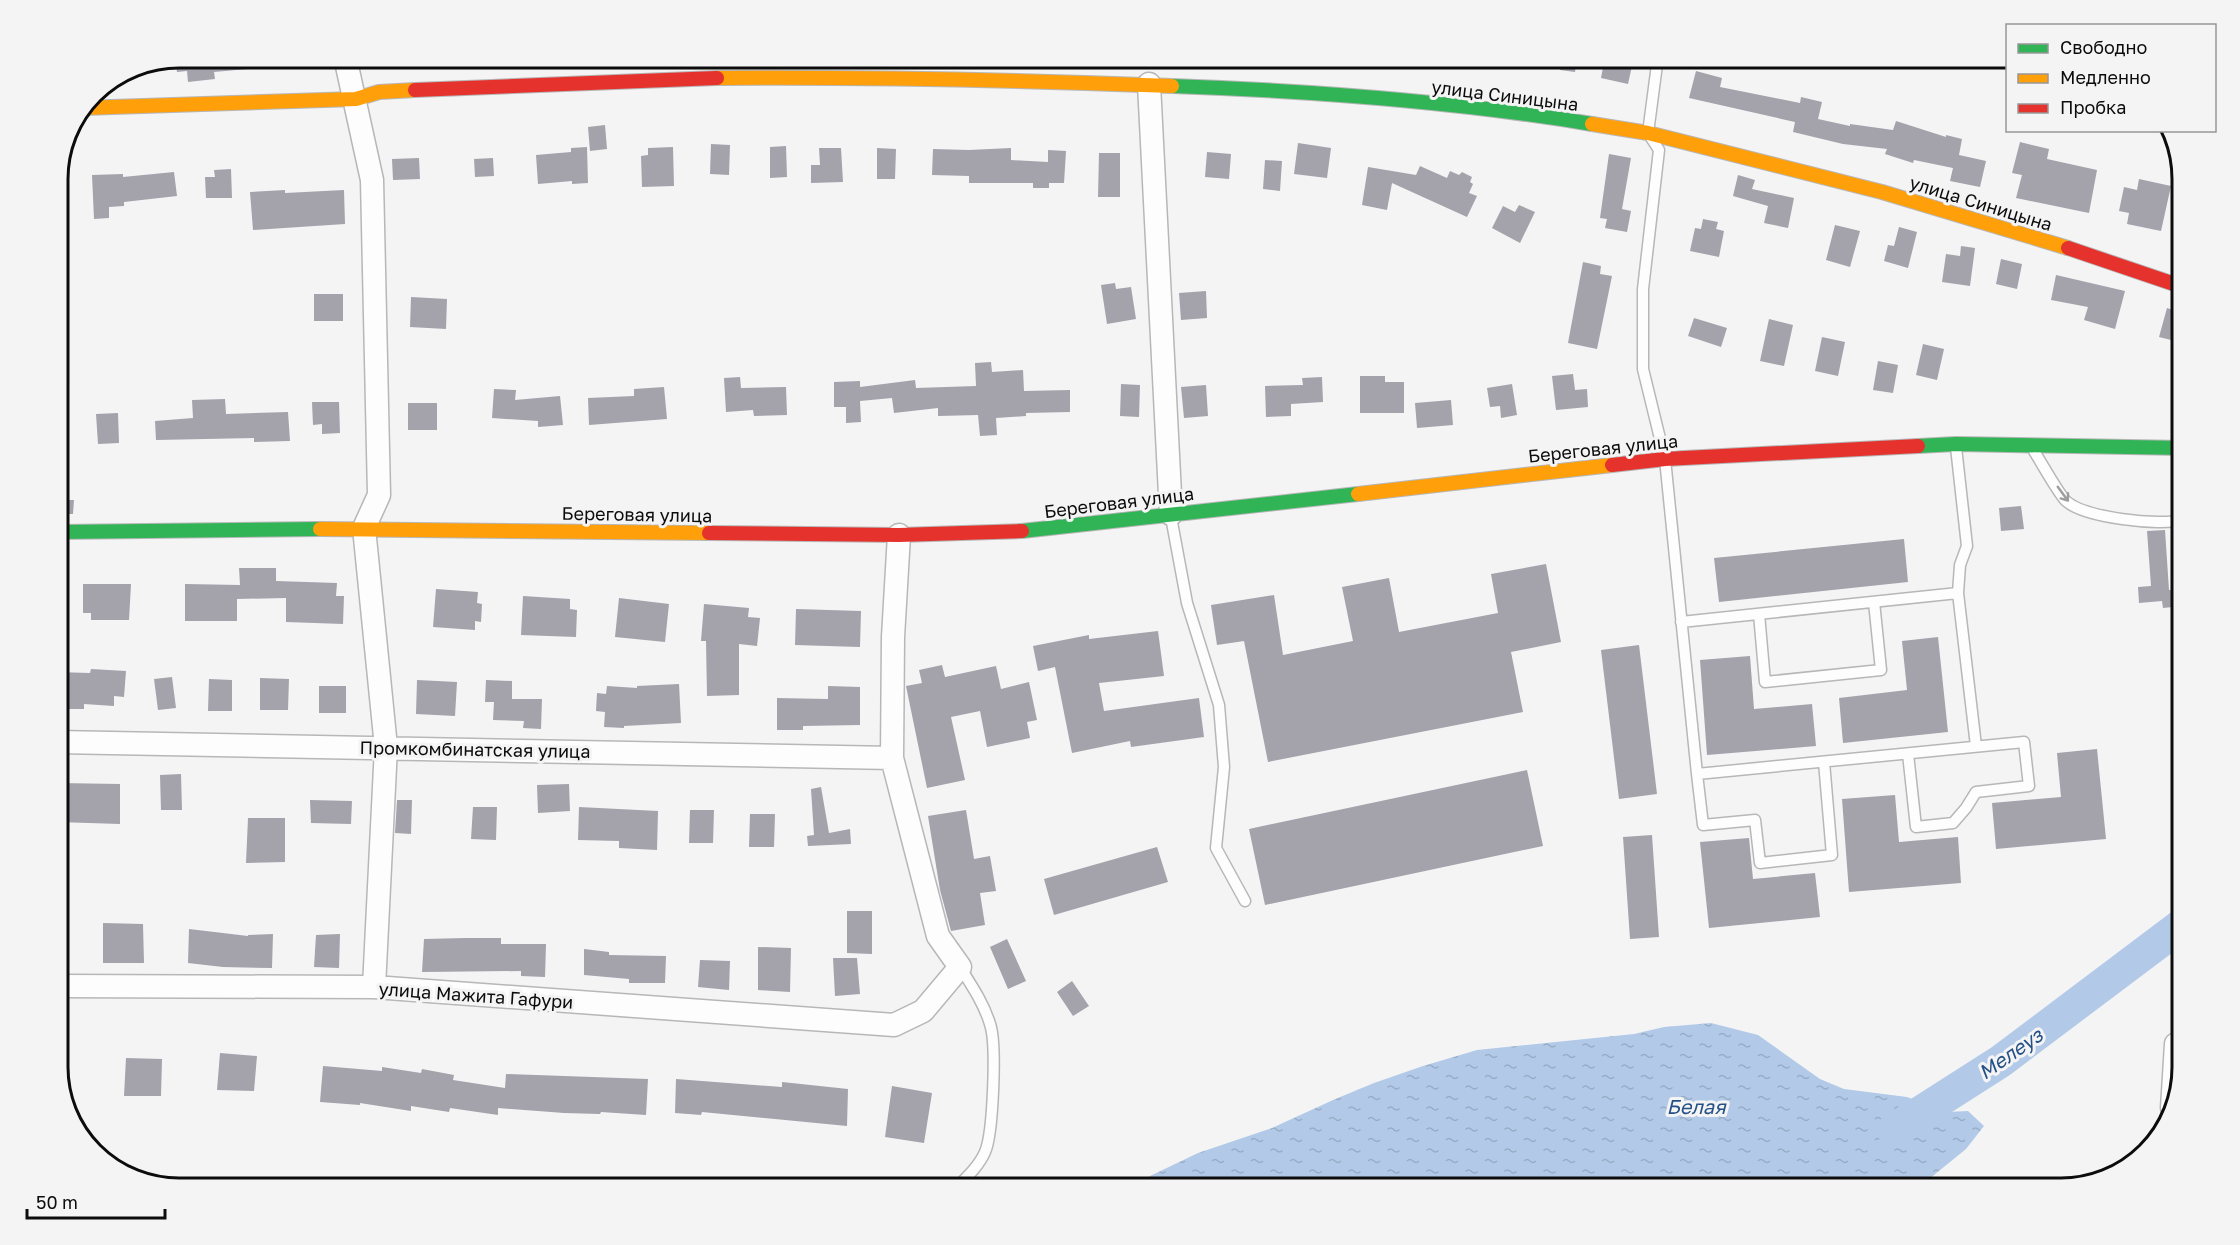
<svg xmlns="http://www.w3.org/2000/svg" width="2240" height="1245" viewBox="0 0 2240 1245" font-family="'Golos Text',sans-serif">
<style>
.water{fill:url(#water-ripples)}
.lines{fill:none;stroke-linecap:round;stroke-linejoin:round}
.river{stroke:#b2cae8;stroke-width:33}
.building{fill:#a4a2ab}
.lane-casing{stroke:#b7b7b8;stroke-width:13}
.street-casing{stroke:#b7b7b8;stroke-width:25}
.fast-casing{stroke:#b7b7b8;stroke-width:16}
.slow-casing{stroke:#b7b7b8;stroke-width:16}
.jam-casing{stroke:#b7b7b8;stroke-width:16}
.lane{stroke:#fdfdfe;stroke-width:10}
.street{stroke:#fdfdfe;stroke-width:22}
.fast{stroke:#30b455;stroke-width:14}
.slow{stroke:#ff9f0a;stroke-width:14}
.jam{stroke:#e5322d;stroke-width:14}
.oneway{stroke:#9d9d9d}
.labels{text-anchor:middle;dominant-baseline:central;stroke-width:6;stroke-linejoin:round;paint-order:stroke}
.street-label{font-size:18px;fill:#0c0c0c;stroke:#f4f4f5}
.water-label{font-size:20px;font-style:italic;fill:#255187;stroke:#f4f4f5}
.rim{fill:none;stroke:#0c0c0c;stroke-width:3}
</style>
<defs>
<pattern id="water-ripples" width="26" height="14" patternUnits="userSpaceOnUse" patternTransform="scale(1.5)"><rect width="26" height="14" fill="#b2cae8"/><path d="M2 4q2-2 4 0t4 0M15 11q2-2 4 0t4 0" fill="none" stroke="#98acc6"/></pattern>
</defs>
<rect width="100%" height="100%" fill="#f4f4f5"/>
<path class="water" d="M1711 1023 1758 1035 1820 1079 1844 1089 1907 1097 1946 1112 1968 1111 1984 1126 1966 1149 1918 1188H1125L1198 1153 1272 1128 1333 1100 1374 1083 1423 1066 1477 1050 1634 1034 1664 1027Z"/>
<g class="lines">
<path class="river" d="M1893 1130 2001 1061 2183 924"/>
</g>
<path class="building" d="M220 57H259V68L214 72 215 79 188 82 187 71 177 72 175 58Z
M1562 57H1577L1575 72 1560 70Z
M1605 57H1634L1628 84 1601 78Z
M1696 71 1722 78 1720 87 1800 103 1801 97 1822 102 1818 119 1850 126V124L1893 130 1896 121 1946 137V135L1962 139 1959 155 1986 161 1980 187 1950 181 1953 168 1914 160 1913 163 1885 154 1887 149 1843 144 1793 132 1795 122 1689 98Z
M605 125 607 149 590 151 588 127Z
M2020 142 2049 149 2047 159 2097 170 2089 213 2016 198 2022 175 2012 173Z
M1298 143 1331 148 1327 178 1294 174Z
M711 144 730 145 729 175 710 174Z
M786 146 787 177 770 178V147Z
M587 147 588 183 572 184V181L538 184 536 155 571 152V148Z
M673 147 674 186 642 187 641 156 648 155V148Z
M819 148H841L843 182 811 183V165H820Z
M877 148 896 149 895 179H877Z
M1011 148V160L1048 162V150L1066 151 1064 183H1049V188H1033V183H969V176L932 175 933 149 969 150Z
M1207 152 1231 154 1229 179 1205 177Z
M1099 153H1120V197H1098Z
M1609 154 1631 158 1622 209 1631 211 1627 232 1605 228 1607 219 1600 218Z
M419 158 420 179 393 180 392 159Z
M493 158 494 176 475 177 474 159Z
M1265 160 1282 161 1280 191 1263 189Z
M1420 166 1447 178 1450 171 1459 175 1462 172 1472 177 1470 182 1473 184 1469 193 1477 196 1467 217 1392 183 1387 210 1362 205 1368 167 1416 175Z
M231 169 232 198H206L205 177H215L214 170Z
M174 172 177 196 124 202V206L109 207V218L94 219 92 175 123 174V177Z
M1738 175 1755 180 1752 189 1794 198 1788 228 1764 223 1768 206 1733 196Z
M2139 179 2171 186 2161 231 2127 224 2129 213 2119 211 2124 187 2137 190Z
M285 190V193L344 190 345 224 253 230 250 192Z
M1519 205 1535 212 1520 243 1492 228 1503 206 1515 212Z
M1703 219 1718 222 1716 229 1724 231 1719 257 1690 251 1695 228 1701 229Z
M1835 225 1860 231 1850 267 1826 260Z
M1899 227 1917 232 1908 268 1884 261 1888 245 1894 246Z
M1961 246 1975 248 1970 286 1942 282 1946 254 1960 256Z
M2001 259 2022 264 2017 289 1996 284Z
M1583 262 1601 266 1600 274 1612 276 1597 349 1568 343Z
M2056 275 2125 291 2115 329 2084 320 2088 307 2051 300Z
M1115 283 1116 289 1131 287 1136 319 1107 324 1101 285Z
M1206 291 1207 318 1181 320 1179 293Z
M314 294H343V321H314Z
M411 297 447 299 446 329 410 327Z
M2167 308 2183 313V343L2159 337Z
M1694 318 1727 328 1721 347 1688 336Z
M1769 319 1793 325 1784 366 1760 361Z
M1822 337 1845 342 1838 376 1815 371Z
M1923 344 1944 349 1937 380 1916 375Z
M1878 361 1898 365 1893 393 1873 390Z
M991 362 992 372 1023 370 1024 391 1070 390V412L1026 413V416L996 418 997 435 980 436 978 415 938 416V408L894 413 892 398 860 401 861 422 846 423V407H834V382L860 381V387L915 380 916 388 976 386 975 363Z
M1573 374 1575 390 1587 389 1588 407 1556 410 1552 376Z
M1360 376H1385V382H1404V413H1360Z
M740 377 741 388 786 387 787 415 754 416 753 410 726 412 724 378Z
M1322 377 1323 402 1291 404V416L1266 417 1265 386 1303 385 1302 378Z
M1121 384 1140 385 1139 417 1120 416Z
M1512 384 1517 415 1501 418 1500 406 1490 407 1487 388Z
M1206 385 1208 416 1184 418 1181 387Z
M664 387 667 419 589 425 588 398 634 396V389Z
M494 389 516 390 515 400 560 396 563 425 538 427V421L492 418Z
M225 399 226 414 288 412 290 441 254 442V438L156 440 155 421 193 418 192 400Z
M1451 400 1453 425 1417 428 1415 403Z
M312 402H339L340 433 322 434V424L313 425Z
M408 403H437V430H408Z
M118 413 119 443 98 444 96 414Z
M57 500H74L73 514H57Z
M2021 506 2024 529 2001 531 1999 508Z
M2165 530 2169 590 2183 589V606L2163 608 2162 601 2139 603 2138 587 2151 586 2147 531Z
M1904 539 1908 582 1719 602 1714 558Z
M1546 564 1561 642 1511 652 1523 712 1268 762 1244 641 1217 645 1211 605 1274 595 1283 655 1353 641 1342 587 1389 578 1399 632 1498 613 1491 574Z
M239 568H276V581L337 583 336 596H344L343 624 286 622V598L237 599V621H185V584L240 585Z
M83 584H131L129 620H91V613H83Z
M436 589 478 592 477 603 482 604 481 622 475 621V630L433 627Z
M523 596 570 599V609L577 610 576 637 521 635Z
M619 598 669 604 665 642 615 637Z
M704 604 749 608 748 617 760 618 757 646 739 644V695L707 696 706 641H701Z
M796 609 861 611 860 647 795 645Z
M1158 631 1164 676 1099 683 1104 711 1199 698 1204 737 1131 747 1130 741 1072 753 1055 667 1038 671 1033 646 1089 635V639Z
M1938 637 1948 732 1843 743 1839 698 1907 690 1902 641Z
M1639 645 1657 794 1619 799 1601 650Z
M1750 656 1754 709 1812 704 1816 746 1707 755 1700 660Z
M942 665 945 677 996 666 1001 689 1029 682 1037 720 1027 722 1030 738 987 747 980 711 951 717 965 780 927 788 906 686 922 683 919 670Z
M91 669 126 671 124 697 114 696V706L84 704V709H57V672L90 673Z
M172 677 176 708 158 710 154 679Z
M260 678 289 679 288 710H260Z
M209 679 232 680V711H208Z
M417 680 457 682 455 716 416 714Z
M486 680 512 681V699H542L541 729 523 728 524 721 493 720 494 702H485Z
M679 684 681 723 624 726V728L604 727 605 712 596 711 597 693 606 694 607 686 637 688V686Z
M319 686H346V713H319Z
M828 686 860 687V725L803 726V730H777V698L828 699Z
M2097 749 2106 839 1996 849 1992 803 2061 797 2057 753Z
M1527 770 1543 846 1265 905 1249 829Z
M181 774 182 810H161L160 775Z
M57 783 120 784V824L57 822Z
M569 784 570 811 538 813 537 785Z
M821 787 829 833 850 829 851 844 808 846 807 836 814 835 811 789Z
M1895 795 1899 842 1958 837 1961 883 1849 892 1842 799Z
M310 800 352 801 351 824 311 823Z
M397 800H412L411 834 395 833Z
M473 807H497L496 840 471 839Z
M579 807 658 811 657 850 619 848V841L578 840Z
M690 810H714L713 843H689Z
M966 810 974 859 990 856 996 891 980 893 985 925 951 931 940 890 928 816Z
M750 814H775L774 847H749Z
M248 818H285V862L246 863Z
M1652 835 1659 937 1630 939 1623 837Z
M1749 838 1753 879 1815 873 1820 917 1709 928 1700 842Z
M1157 847 1168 882 1054 915 1044 879Z
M847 911H872V954L847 953Z
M103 923 143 924 144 963H103Z
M189 929 248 936V935L273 934 272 968 223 967 188 963Z
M340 934 339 968 314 967 316 935Z
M465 938H501V944H546L545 977 521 976V971L422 972 424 939Z
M1007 939 1026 981 1008 989 990 947Z
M758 947 791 948 790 992 758 990Z
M584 949 609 952V955L666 956 665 983H629V979L584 975Z
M833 958H857L860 994 835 996Z
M700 960 730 961 729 990 698 987Z
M1072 981 1089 1006 1073 1016 1057 992Z
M220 1053 257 1056 254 1091 217 1090Z
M126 1058 162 1059 161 1096H124Z
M323 1066 382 1071V1067L421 1073 422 1069 454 1075 453 1080 505 1088 506 1074 648 1079 646 1115 601 1112 600 1114 564 1113 498 1108V1115L450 1108 449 1112 411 1106V1111L360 1103V1105L320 1102Z
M676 1079 782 1087V1082L848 1089 847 1126 702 1112 701 1115 675 1113Z
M892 1086 932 1093 924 1143 885 1137Z"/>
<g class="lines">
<g class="lane-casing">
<path id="lane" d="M1658 57 1648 133 1659 150 1643 289V369L1665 459 1697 774 2024 742 2029 786 1976 792 1966 808 1953 823 1916 827 1908 754
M1956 447 1967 546 1960 565 1958 593 1976 746
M2034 451C2041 462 2058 493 2066 501 2085 518 2159 526 2183 520
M1171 517 1187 603 1219 705 1224 767 1216 848 1245 901
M1759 614 1765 682 1881 670 1874 602
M1681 622 1958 593
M1697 774 1703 825 1755 820 1760 863 1832 855 1824 762
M956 1188C966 1178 979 1166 985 1152 993 1134 997 1044 990 1024 984 1004 972 986 960 967"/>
</g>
<g class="street-casing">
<path id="street" d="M345 57 372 180 379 495 364 528 386 747 374 987
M1149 84 1171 514
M57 742 892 758
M57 986 374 987 894 1025 923 1011 960 967 938 936 892 758 893 637 899 535
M2172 1108 2176 1044"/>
</g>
<g class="fast-casing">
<path id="fast" d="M1172 86C1312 91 1454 101 1592 124
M1918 446 1956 444 2183 448
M1022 531 1358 494
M57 532 320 529"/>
</g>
<g class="slow-casing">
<path id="slow" d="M717 78C869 77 1021 80 1172 86
M82 108 356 99 379 92 415 90
M1592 124 1648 133 1882 192 2068 248
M1358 494 1612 465
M320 529 709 533"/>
</g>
<g class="jam-casing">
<path id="jam" d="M415 90 717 78
M2068 248 2183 287
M1612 465 1665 459 1918 446
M709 533 899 535 1022 531"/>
</g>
<use href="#lane" class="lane"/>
<use href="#street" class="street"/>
<use href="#fast" class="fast"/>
<use href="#slow" class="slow"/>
<use href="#jam" class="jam"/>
</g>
<defs><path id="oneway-shaft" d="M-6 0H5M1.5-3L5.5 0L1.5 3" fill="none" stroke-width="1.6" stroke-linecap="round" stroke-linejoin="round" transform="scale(1.5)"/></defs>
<use class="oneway" href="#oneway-shaft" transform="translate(2063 494) rotate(54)"/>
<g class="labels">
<g class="street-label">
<text transform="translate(1505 95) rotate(7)">улица Синицына</text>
<text transform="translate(1981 203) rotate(17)">улица Синицына</text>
<text transform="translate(1603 448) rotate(-6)">Береговая улица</text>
<text transform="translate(1119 502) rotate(-7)">Береговая улица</text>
<text transform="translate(637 514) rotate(1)">Береговая улица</text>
<text transform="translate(475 749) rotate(1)">Промкомбинатская улица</text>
<text transform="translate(476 995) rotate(4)">улица Мажита Гафури</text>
</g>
<g class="water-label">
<text transform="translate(2010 1053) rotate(-35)">Мелеуз</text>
<text x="1696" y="1106">Белая</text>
</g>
</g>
<path d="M0 0H2240V1245H0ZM179 68H2061A111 111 0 0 1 2172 179V1067A111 111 0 0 1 2061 1178H179A111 111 0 0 1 68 1067V179A111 111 0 0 1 179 68Z" fill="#f4f4f5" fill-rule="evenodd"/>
<path class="rim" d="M179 68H2061A111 111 0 0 1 2172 179V1067A111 111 0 0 1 2061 1178H179A111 111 0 0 1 68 1067V179A111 111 0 0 1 179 68Z"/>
<rect x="2006" y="24" width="210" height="108" fill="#f4f4f5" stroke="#979798" stroke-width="1.5"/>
<rect x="2018" y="44" width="30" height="9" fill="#30b455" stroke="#979798" stroke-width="1.5"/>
<text x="2060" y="54" font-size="18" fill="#0c0c0c">Свободно</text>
<rect x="2018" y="74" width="30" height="9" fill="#ff9f0a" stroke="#979798" stroke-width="1.5"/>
<text x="2060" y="84" font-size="18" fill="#0c0c0c">Медленно</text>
<rect x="2018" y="104" width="30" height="9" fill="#e5322d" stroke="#979798" stroke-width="1.5"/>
<text x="2060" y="114" font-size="18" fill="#0c0c0c">Пробка</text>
<path d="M27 1209v9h138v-9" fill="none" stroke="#0c0c0c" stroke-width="3"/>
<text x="36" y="1209" font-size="18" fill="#0c0c0c" stroke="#f4f4f5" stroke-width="4.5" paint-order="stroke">50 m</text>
</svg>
